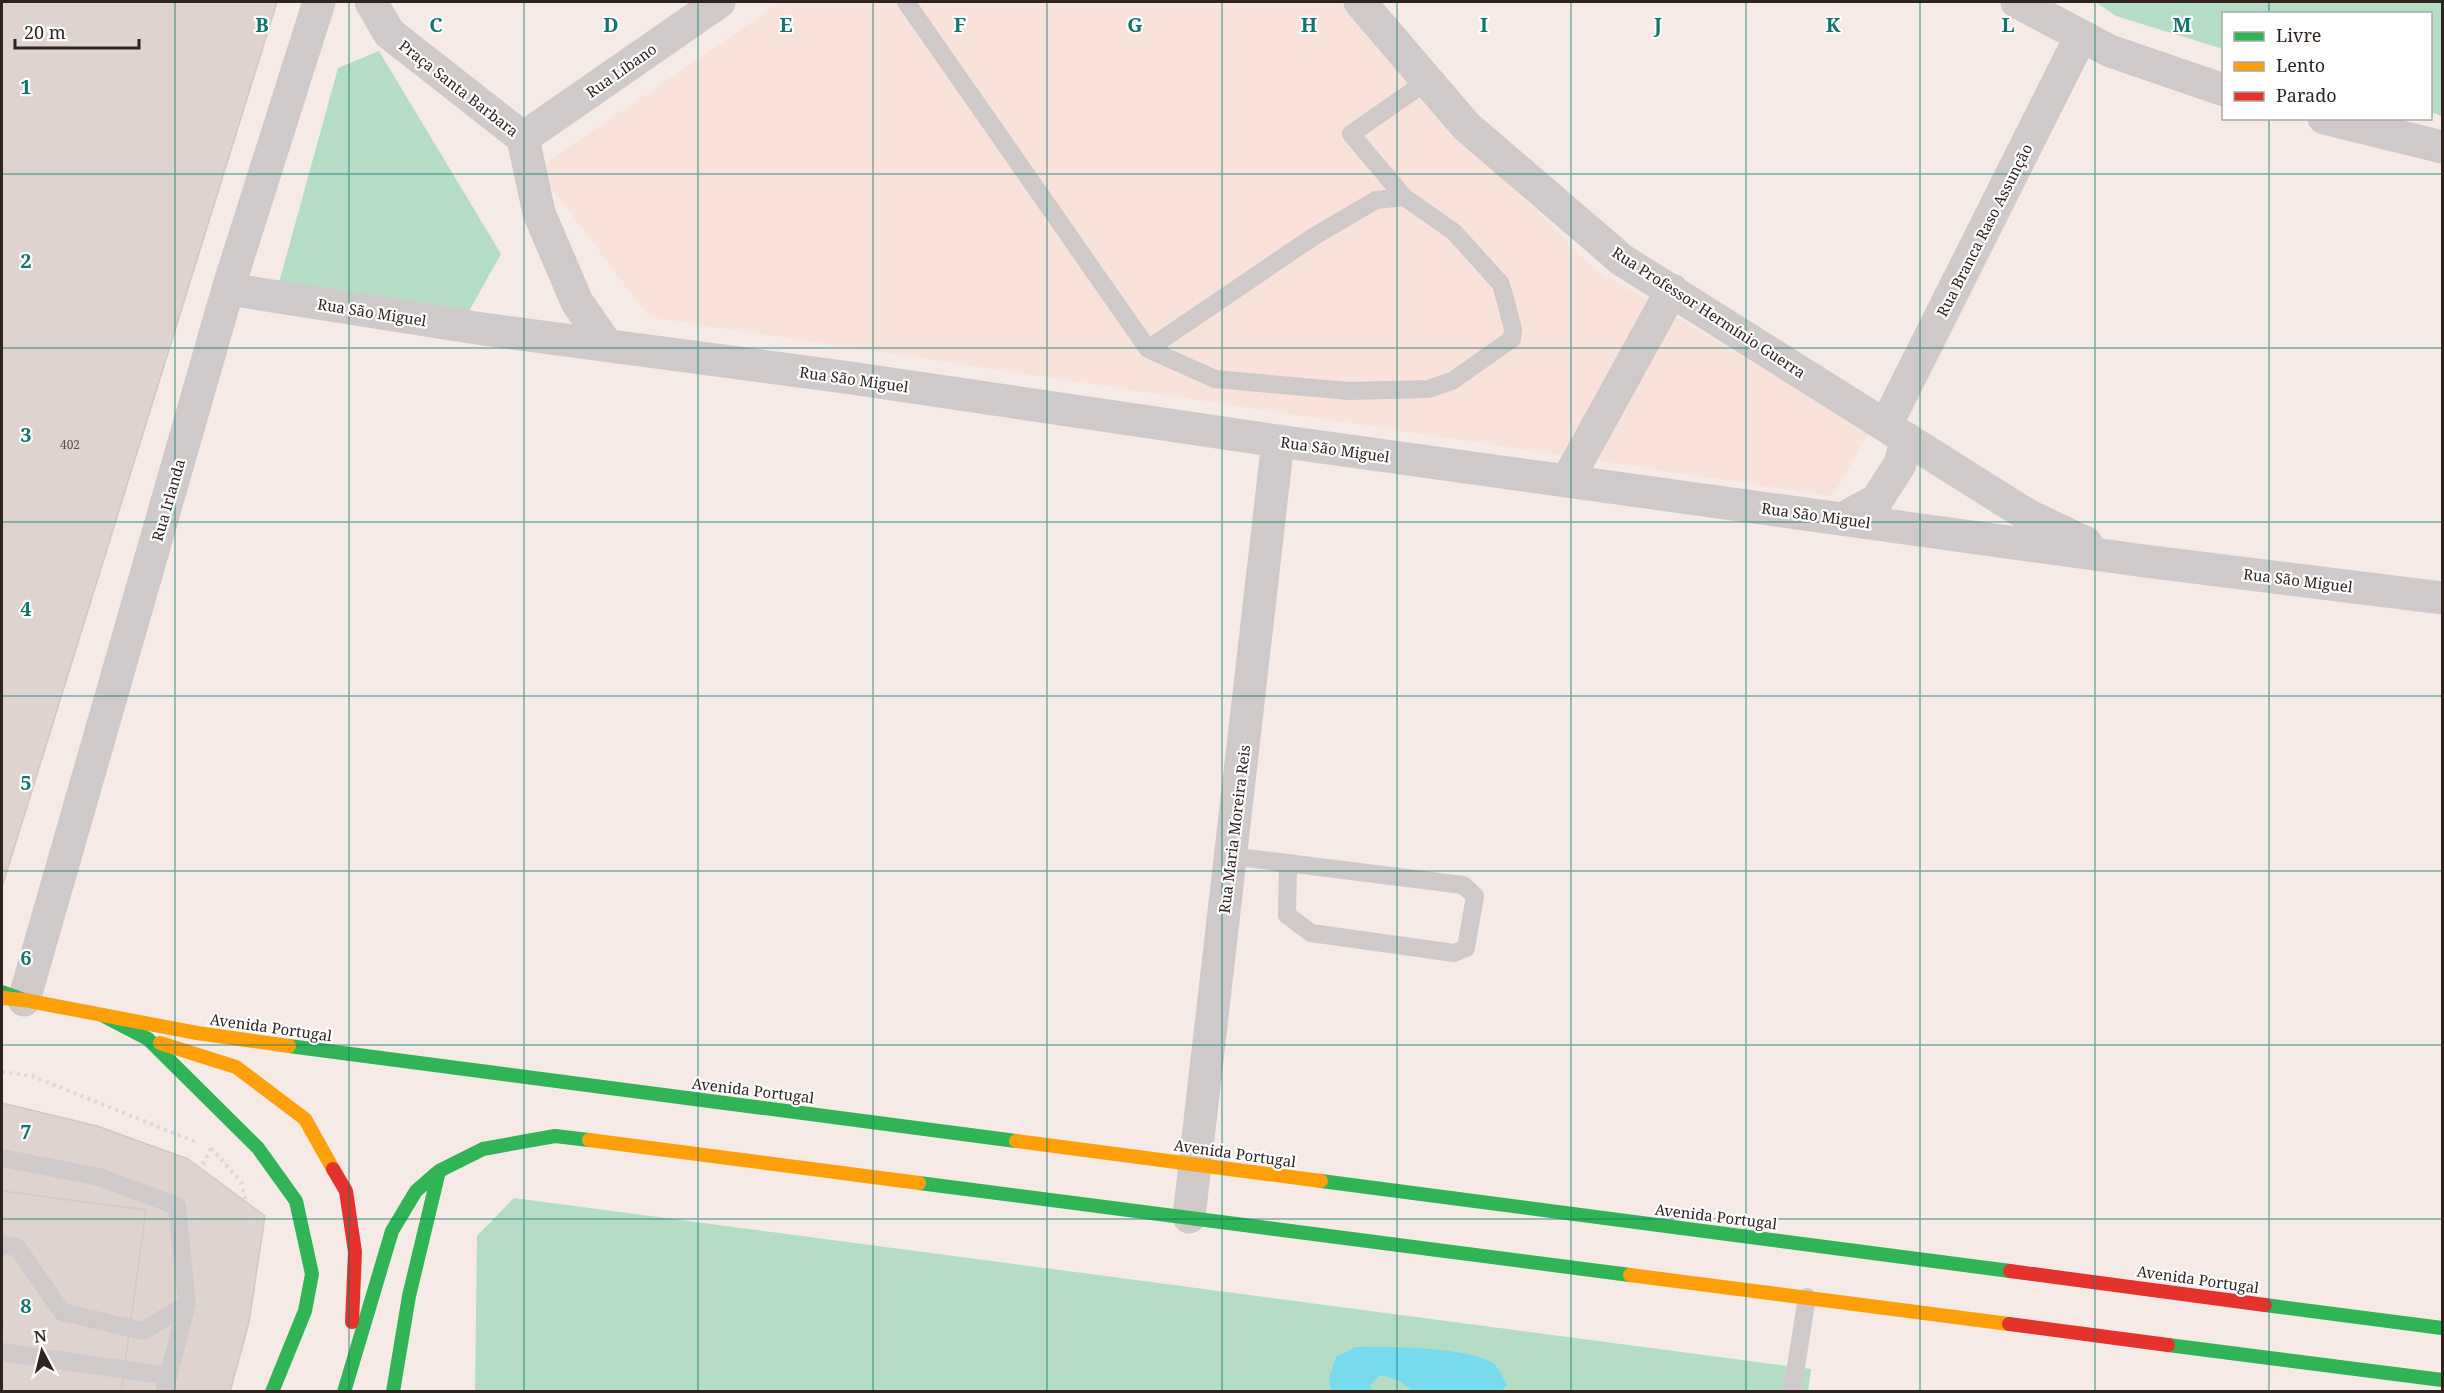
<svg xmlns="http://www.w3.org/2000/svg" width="2444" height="1393" viewBox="0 0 2444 1393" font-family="'Noto Serif',serif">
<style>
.built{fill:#f9e2da}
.green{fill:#b5ddc6}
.water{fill:#78dbed}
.building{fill:#ded3cf;stroke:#d3c8c4;stroke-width:1.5}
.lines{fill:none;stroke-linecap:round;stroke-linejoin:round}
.path{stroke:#dcd8d7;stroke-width:4;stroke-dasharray:3 4.5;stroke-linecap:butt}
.lane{stroke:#cfcac9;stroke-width:18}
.street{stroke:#cfcac9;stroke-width:33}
.fast{stroke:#30b455;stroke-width:14}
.slow{stroke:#ff9f0a;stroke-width:14}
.jam{stroke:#e5322d;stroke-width:14}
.grid{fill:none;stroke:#0f766e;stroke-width:1.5;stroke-opacity:0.55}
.labels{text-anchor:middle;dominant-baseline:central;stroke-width:4.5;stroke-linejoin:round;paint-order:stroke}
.number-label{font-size:12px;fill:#5c504c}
.street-label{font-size:15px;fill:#2f231f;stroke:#fff}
.grid-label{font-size:20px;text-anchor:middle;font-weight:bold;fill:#0f766e;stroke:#fff;stroke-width:4.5;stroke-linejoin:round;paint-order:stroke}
</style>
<rect width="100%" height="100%" fill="#f5eae6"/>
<path class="built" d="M781 2H1351L1459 133 1593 268 1870 432 1832 496 649 317 537 169Z"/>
<path class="green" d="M2096 2H2442V116L2431 112 2430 14H2224L2223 49 2116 16Z
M379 51 501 254 468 313 277 290 338 68Z
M514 1198 1811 1369 1808 1392H475L477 1236Z"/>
<path class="water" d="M1355 1347C1383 1346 1476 1347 1495 1365 1500 1370 1503 1379 1507 1385L1501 1391H1412L1400 1381 1380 1375 1370 1386 1374 1391H1331L1329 1378 1336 1357Z"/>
<path class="building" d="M2 2H277L2 887Z
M2 1103 97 1126 188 1159 265 1216 249 1322 230 1392H2Z
M2 1191 146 1210 121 1392H2Z"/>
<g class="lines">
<path class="path" d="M2 1072 32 1076 196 1142
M211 1148 241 1182 251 1223 232 1242 211 1241 184 1204Z
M5 1323 10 1292"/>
<path class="lane" d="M906 2 1148 349 1215 379 1349 391 1428 389 1452 381 1512 339 1513 329 1501 284 1454 232 1404 197 1376 200 1313 237 1148 349
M1404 197 1351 134 1427 81
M1231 856 1463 885 1475 896 1466 948 1454 953 1311 933 1287 915 1288 863
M2 1158 99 1177 177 1206 187 1304 164 1392
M2 1245 17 1247 62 1312 143 1331 187 1304
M2 1352 169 1376
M1792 1392 1807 1297"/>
<path class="street" d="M371 2 389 33 523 138 539 213 577 302 606 344
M1360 2 1466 126 1622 260 2029 516 2086 543
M2017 2 2110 51 2224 90
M2324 118 2442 147
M523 138 719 2
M228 289 483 329 851 378 1278 441 2137 560 2442 598
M1886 425 2081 36
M1567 481 1672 290
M1842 519 1877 500 1900 464 1907 439
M24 1000 228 289 319 2
M1189 1217 1278 441"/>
<path class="fast" d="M2 992 24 1000
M102 1015 148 1039 258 1148 296 1201 312 1274 305 1311 272 1392
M289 1046 1016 1141
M1321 1181 2010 1271
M919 1183 1630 1275
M2265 1305 2442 1328
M2168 1345 2442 1380
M344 1392 392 1231 416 1191 439 1171 483 1149 555 1136 589 1140
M393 1392 409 1296 439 1171"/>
<path class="slow" d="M2 998 24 1000 197 1033 289 1046
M160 1043 236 1067 305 1119 333 1169
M589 1140 919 1183
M1016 1141 1321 1181
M1630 1275 2009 1324"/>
<path class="jam" d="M333 1169 346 1191 355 1252 352 1322
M2010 1271 2265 1305
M2009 1324 2168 1345"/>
</g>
<path class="grid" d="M175 2V1392M349 2V1392M524 2V1392M698 2V1392M873 2V1392M1047 2V1392M1222 2V1392M1397 2V1392M1571 2V1392M1746 2V1392M1920 2V1392M2095 2V1392M2269 2V14M2269 118V1392M2 174H2442M2 348H2442M2 522H2442M2 696H2442M2 871H2442M2 1045H2442M2 1219H2442"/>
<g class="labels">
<g class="number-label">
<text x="70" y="444">402</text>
</g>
<g class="street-label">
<text transform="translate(621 70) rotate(-35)">Rua Líbano</text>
<text transform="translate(459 88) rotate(38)">Praça Santa Barbara</text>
<text transform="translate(1984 230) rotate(-63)">Rua Branca Raso Assunção</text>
<text transform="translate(372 312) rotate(9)">Rua São Miguel</text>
<text transform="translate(1709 312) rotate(33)">Rua Professor Hermínio Guerra</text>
<text transform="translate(854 379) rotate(8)">Rua São Miguel</text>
<text transform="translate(1335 449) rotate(8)">Rua São Miguel</text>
<text transform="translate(168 500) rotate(-74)">Rua Irlanda</text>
<text transform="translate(1816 515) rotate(8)">Rua São Miguel</text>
<text transform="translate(2298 580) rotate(7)">Rua São Miguel</text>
<text transform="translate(1234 829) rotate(-83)">Rua Maria Moreira Reis</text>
<text transform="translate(271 1027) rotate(8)">Avenida Portugal</text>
<text transform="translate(753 1090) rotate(7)">Avenida Portugal</text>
<text transform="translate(1235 1153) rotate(8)">Avenida Portugal</text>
<text transform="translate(1716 1216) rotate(7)">Avenida Portugal</text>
<text transform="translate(2198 1279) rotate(8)">Avenida Portugal</text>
</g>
</g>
<g class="grid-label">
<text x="262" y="32">B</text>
<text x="436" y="32">C</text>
<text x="611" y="32">D</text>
<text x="786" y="32">E</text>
<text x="960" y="32">F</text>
<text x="1135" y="32">G</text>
<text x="1309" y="32">H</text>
<text x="1484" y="32">I</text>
<text x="1658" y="32">J</text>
<text x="1833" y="32">K</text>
<text x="2008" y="32">L</text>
<text x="2182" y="32">M</text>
<text x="26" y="94">1</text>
<text x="26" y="268">2</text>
<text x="26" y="442">3</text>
<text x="26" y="616">4</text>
<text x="26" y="790">5</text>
<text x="26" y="965">6</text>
<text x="26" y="1139">7</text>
<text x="26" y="1313">8</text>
</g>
<rect width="2444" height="1393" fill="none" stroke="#2f231f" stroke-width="6"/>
<rect x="2222" y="12" width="210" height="108" fill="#ffffff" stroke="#aca7a5" stroke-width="1.5"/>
<rect x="2234" y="32" width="30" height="9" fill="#30b455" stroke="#aca7a5" stroke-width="1.5"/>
<text x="2276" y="42" font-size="18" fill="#2f231f">Livre</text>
<rect x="2234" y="62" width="30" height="9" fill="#ff9f0a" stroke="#aca7a5" stroke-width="1.5"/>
<text x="2276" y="72" font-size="18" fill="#2f231f">Lento</text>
<rect x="2234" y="92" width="30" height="9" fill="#e5322d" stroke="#aca7a5" stroke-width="1.5"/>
<text x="2276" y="102" font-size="18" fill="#2f231f">Parado</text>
<g transform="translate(42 1351) rotate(353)" stroke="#ffffff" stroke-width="4.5" paint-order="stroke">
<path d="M0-4.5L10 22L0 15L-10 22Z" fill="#2f231f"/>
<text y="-9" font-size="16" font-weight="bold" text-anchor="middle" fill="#2f231f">N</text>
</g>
<path d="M15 39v9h124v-9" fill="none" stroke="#2f231f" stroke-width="3"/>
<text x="24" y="39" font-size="18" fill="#2f231f" stroke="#ffffff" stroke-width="4.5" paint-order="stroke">20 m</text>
</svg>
